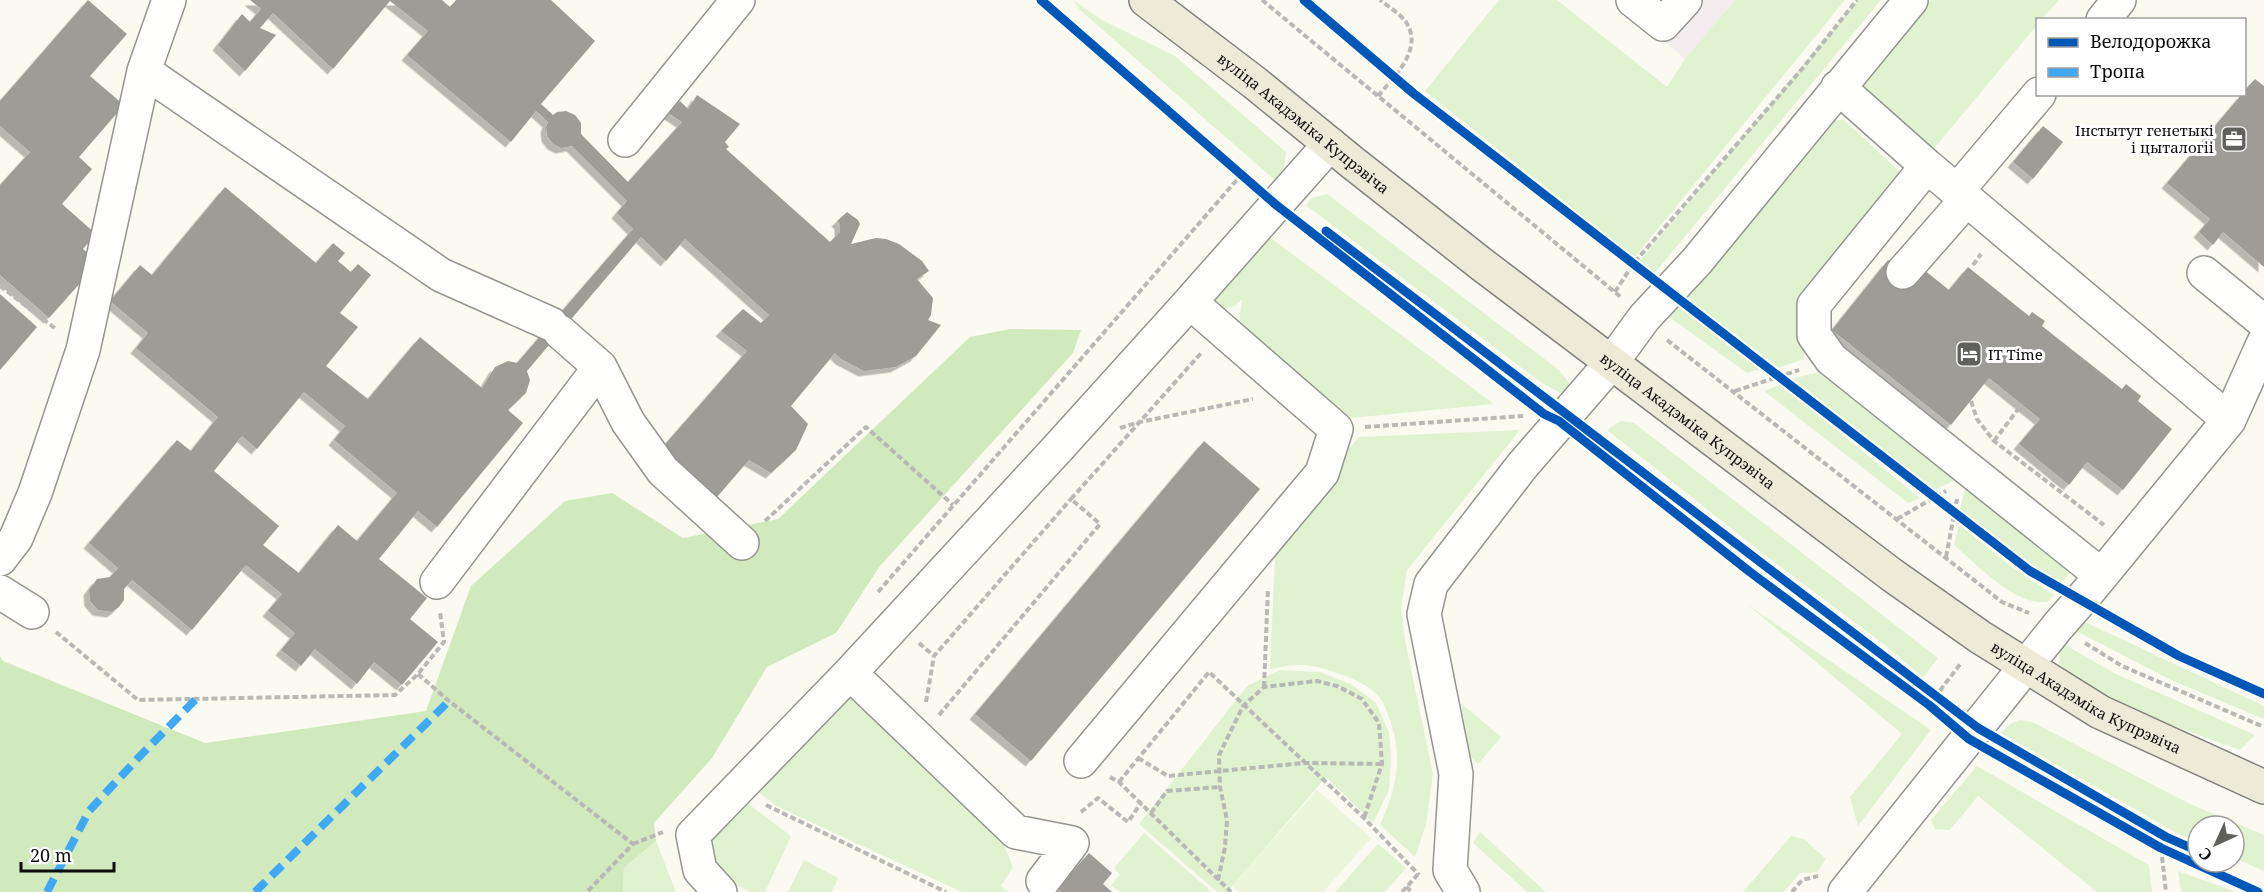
<svg xmlns="http://www.w3.org/2000/svg" width="2264" height="892" viewBox="0 0 2264 892" font-family="'Noto Serif',serif">
<style>
.industrial{fill:#f3ecee}
.green{fill:#e1f2d0}
.forest{fill:#d0eabd}
.pitch{fill:#ebf6da}
.building{fill:#9e9c97;fill-rule:evenodd;filter:url(#shadow)}
.lines{fill:none;stroke-linecap:round;stroke-linejoin:round}
.minor-casing{stroke:#949490;stroke-width:36}
.major-casing{stroke:#81817d;stroke-width:36}
.path{stroke:#b8b8b6;stroke-width:4;stroke-dasharray:6 3;stroke-linecap:butt}
.minor{stroke:#fefefd;stroke-width:33}
.major{stroke:#edead8;stroke-width:33}
.quiet{stroke:#3fa9f5;stroke-width:8;stroke-dasharray:15 8;stroke-linecap:butt}
.cycleway-casing{stroke:#fff;stroke-width:13}
.cycleway{stroke:#0057b8;stroke-width:9}
.labels{text-anchor:middle;dominant-baseline:central;stroke-width:6;stroke-linejoin:round;paint-order:stroke}
.street-label{font-size:15px;fill:#0d0d0d;stroke:#fff}
.poi-label{font-size:15px;fill:#0d0d0d;stroke:#fff;text-anchor:end}
</style>
<defs>
<filter id="shadow"><feDropShadow dx="-5.5" dy="5.5" stdDeviation="0" flood-color="#0004"/></filter>
</defs>
<rect width="100%" height="100%" fill="#fbfaf1"/>
<path class="industrial" d="M1617 0H1735L1685 59Z"/>
<path class="green" d="M1073 0 1102 20 1175 56 1286 152C1285 163 1284 172 1276 181L1080 10Z
M1499 0H1557L1667 87 1685 59 1735 0H1845L1634 258 1425 91Z
M1857 0H1881L1653 275 1638 263Z
M1931 0H2059L2042 19 2038 20 2037 25 1931 152 1867 96 1864 83Z
M1835 120H1844L1899 171 1900 180 1807 285 1802 295 1804 359 1774 369 1680 296Z
M1327 194 1559 370 1570 384 1564 395 1539 381 1306 205 1312 198Z
M1268 236 1494 404 1351 418 1239 323 1242 299 1235 306 1225 309 1217 305 1214 299Z
M1676 302 1761 369 1747 373 1665 314Z
M1819 372 1955 480 1932 491 1791 379Z
M1781 385 1920 498 1908 503 1764 391Z
M1620 421 1634 423 1938 658 1923 677 1885 645 1761 552 1607 430Z
M1520 430 1407 570 1401 609 1405 640 1433 774 1426 825 1415 857 1380 825C1397 787 1404 755 1388 715 1386 710 1384 702 1380 698 1370 685 1353 679 1337 673 1310 663 1298 663 1270 669L1276 534 1359 437Z
M1965 489 2072 570 2061 583 2032 567 1960 510Z
M1959 524 2010 566 2054 595 2048 602C2014 606 1979 566 1954 545Z
M1748 605 1931 730 1858 826 1850 797 1902 734Z
M2085 622 2264 706V719L2171 680 2076 631Z
M2060 642 2116 674 2255 735 2240 750C2187 730 2098 703 2059 664Z
M1280 670 1320 672 1351 684 1376 703 1389 732 1391 755 1389 790 1373 823 1326 777 1227 892H1217L1139 824 1247 686Z
M841 688 1000 835 1013 867 1001 886 1009 892H962L776 806 751 786Z
M1461 703 1501 737 1478 764 1470 756Z
M2020 720 2032 722 2190 804 2264 835V871L2234 858V826H2198V842L2177 833 2001 733 2010 724Z
M1977 766 2149 865 2152 892H2097L1978 796 1950 830 1935 829 1931 820Z
M743 800 791 836 765 892H750L721 878 705 838Z
M1480 832 1546 892H1527L1473 843Z
M1144 833 1212 892H1120L1111 885 1120 875 1114 868Z
M1791 836 1804 839 1826 859 1817 872 1800 873 1784 892H1743Z
M656 841 676 892H623L624 868Z
M1378 844 1406 868 1385 892H1335Z
M804 860 838 878 832 892H788Z
M2178 871 2236 892H2181Z"/>
<path class="forest" d="M1010 329 1081 330 1073 353 880 566 836 633 767 667 712 758 654 823 656 841 624 868 623 892H0V656L3 661 205 743 426 711 471 586 565 501 612 493 683 538 778 519 970 337Z"/>
<path class="pitch" d="M1317 790 1371 838 1323 892H1238L1232 886Z"/>
<path class="building" d="M88 0 127 34 90 76 124 105 79 157 92 169 62 204 96 234 83 249 99 262 49 318 0 275V185L30 152 0 126V101Z
M250 0H442L450 7 456 0H551L595 41 541 104 553 115 557 112 566 111 575 115 581 123V134L628 182 682 122 668 113 680 101 688 109 697 95 740 124 725 142 729 147 726 149 830 242 840 232V224L837 221 847 212 858 220 860 224 851 244 876 238 886 239 899 244 922 261 929 271 917 279 933 298 931 315 928 320 941 325 916 356 896 367 864 371 841 359 835 353 791 406 808 424 796 450 771 473 749 460 717 497 661 449 747 351 721 331 743 309 761 323 769 315 685 239 666 261 641 237 527 371 530 380 526 393 508 410 523 423 437 527 418 511 379 559 427 598 410 619 438 642 402 685 374 662 357 684 315 649 301 666 281 650 295 633 268 611 282 594 246 565 192 630 132 580 124 589V600L119 607 112 612 98 610 90 601 89 590 97 579 110 577 118 568 89 543 177 440 191 451 218 417 136 348 148 333 110 301 140 265 152 275 225 187 316 263 333 243 345 253 338 261 351 272 358 264 371 275 340 313 358 327 326 366 368 399 420 337 482 388 495 367 508 361 517 363 633 229 617 213 627 201 572 146 561 148 553 144 547 136 546 127 548 122 536 111 511 142 407 55 428 31 390 1 333 69 273 13 260 28 276 35 245 71 218 45 242 14 250 22 261 9ZM304 392 345 426 334 440 397 493 357 541 338 525 299 573 263 545 279 526 214 471 242 436 257 449Z
M2255 79 2264 86V267L2223 232 2213 245 2199 232 2210 219 2167 183 2242 94H2244V91Z
M2043 126 2063 142 2033 179 2013 162Z
M1888 260 1909 276 1918 265 1949 290 1968 267 2029 316 2032 312 2045 321 2042 326 2122 389 2126 384 2141 396 2138 401 2172 429 2123 490 2087 462 2069 485 2019 444 2040 419 1989 378 1951 425 1832 330Z
M0 294 37 327 0 370Z
M1204 441 1260 489 1031 761 975 714Z
M1089 853 1112 873 1103 884 1112 892H1061L1057 889Z"/>
<g class="lines">
<g class="minor-casing">
<path id="minor" d="M1633 0 1663 24 1685 0
M2103 20 2119 0
M144 71 441 275 551 324
M1838 87 1927 166 2229 420
M625 140 738 0
M1927 166 1814 305V335L1831 359 2101 575
M1957 191 2039 94
M1903 272 1967 199
M2204 273 2264 322
M560 332 600 367 628 422 663 471 742 543
M0 559 16 538 35 493 83 350 144 71 169 0
M437 582 600 367
M0 592 32 612
M1081 761 1322 473 1336 429 1190 302 1330 144
M1043 881 1072 843 1016 832 850 673 1059 447 1190 302
M720 892 700 870 693 835 850 673
M1463 892 1450 870 1456 774 1424 614 1431 584 1522 466 1612 362 1644 318 1697 261 1911 0
M1845 892 2058 626 2087 593 2229 420 2264 342"/>
</g>
<g class="major-casing">
<g id="major">
<path id="s1" d="M1146 0 1255 83 1353 163 1480 263 1892 575 1980 637 2100 712 2264 787"/>
</g>
</g>
<path class="path" d="M1041 0 1253 184
M1262 0 1622 298
M1378 96C1394 77 1424 49 1406 22 1400 14 1388 6 1380 0
M1300 224 1533 406
M1973 265 1981 254
M0 286 56 329
M1615 292 1633 264 1802 69 1857 0
M1667 340 2002 602 2029 613
M1735 391 1799 370
M1971 401 1977 419 1994 441 2104 525
M1365 427 1523 416
M1120 428 1140 422 1253 399
M1583 441 1750 572 1944 718
M1994 441 2022 404
M1897 519 1946 491
M765 521 866 427 953 505
M1946 557 1957 499
M878 592 1242 174
M56 632 138 700 395 695 418 674 444 642 440 612
M919 643 934 656
M2085 643 2122 666 2264 727
M418 674 449 701 633 844 587 892
M1264 687 1268 588
M926 702 934 656 1071 499
M1929 705 1961 663
M939 715 1100 524 1071 499 1202 352
M1997 754 2161 848 2258 892
M1138 758 1168 776 1304 763 1382 764
M1110 777 1119 782 1231 892
M1119 782 1209 672 1364 818 1419 875
M766 805 946 892
M1081 812 1098 798 1128 822 1141 803
M1151 813 1167 791 1220 787
M633 844 663 832
M2161 848 2166 892
M1218 880 1225 847 1227 820 1220 787 1219 755 1243 706 1264 687 1317 681 1337 686 1362 699 1379 723 1382 764 1364 818
M1406 887 1412 892
M1402 892 1419 873
M1792 892 1802 880 1818 876"/>
<use href="#minor" class="minor"/>
<use href="#major" class="major"/>
<path class="quiet" d="M47 892 89 811 140 756 196 699
M255 892 449 701"/>
<g class="cycleway-casing">
<path id="cycleway" d="M1041 0 1275 204 1544 414 1559 421 1750 572 1929 705 1969 739 2161 848 2258 892
M1304 0 1413 93 2030 571 2179 656 2264 694
M1326 231 1978 728 2166 837 2198 851"/>
</g>
<use href="#cycleway" class="cycleway"/>
</g>
<defs>
<g id="office-square" transform="scale(1.35)"><rect x="-9" y="-9" width="18" height="18" rx="4" fill="#60605d" stroke="#fff"/><path d="M-6-3h4V-5.5h4V-3h4V5H-6ZM-1-4.5V-3h2v-1.5ZM-6 0V1H6V0Z" fill="#fff"/></g>
<g id="hotel-square" transform="scale(1.35)"><rect x="-9" y="-9" width="18" height="18" rx="4" fill="#60605d" stroke="#fff"/><path d="M-6-4.5h1.5V1H6V5H4.5V3h-9V5H-6ZM-4 0a1.8 1.8 0 1 1 3.6 0ZM.5 0V-2.5h3Q6-2.5 6 0Z" fill="#fff"/></g>
</defs>
<g fill-rule="evenodd">
<use href="#office-square" x="2234" y="139"/>
<use href="#hotel-square" x="1969" y="354"/>
</g>
<g class="labels">
<g class="street-label">
<text stroke="none"><textPath href="#s1" startOffset="200">вуліца Акадэміка Купрэвіча</textPath></text>
<text stroke="none"><textPath href="#s1" startOffset="686">вуліца Акадэміка Купрэвіча</textPath></text>
<text stroke="none"><textPath href="#s1" startOffset="1172">вуліца Акадэміка Купрэвіча</textPath></text>
</g>
<g class="poi-label">
<text x="2214" y="130">Інстытут генетыкі<tspan x="2214" dy="17">і цыталогіі</tspan></text>
<text x="1988" y="354" text-anchor="start">IT Time</text>
</g>
</g>
<rect x="2036" y="18" width="210" height="78" fill="#ffffff" stroke="#9e9e9e" stroke-width="1.5"/>
<rect x="2048" y="38" width="30" height="9" fill="#0057b8" stroke="#9e9e9e" stroke-width="1.5"/>
<text x="2090" y="48" font-size="18" fill="#0d0d0d">Велодорожка</text>
<rect x="2048" y="68" width="30" height="9" fill="#3fa9f5" stroke="#9e9e9e" stroke-width="1.5"/>
<text x="2090" y="78" font-size="18" fill="#0d0d0d">Тропа</text>
<g transform="translate(2216 844) rotate(225)"><circle r="28" fill="#ffffff" stroke="#9e9e9e" stroke-width="1.5"/>
<path d="M0-4.5L10 22L0 15L-10 22Z" fill="#60605d"/>
<text y="-9" font-size="16" font-weight="bold" text-anchor="middle" fill="#0d0d0d">С</text>
</g>
<path d="M21 862v9h93v-9" fill="none" stroke="#0d0d0d" stroke-width="3"/>
<text x="30" y="862" font-size="18" fill="#0d0d0d" stroke="#ffffff" stroke-width="4.5" paint-order="stroke">20 m</text>
</svg>
